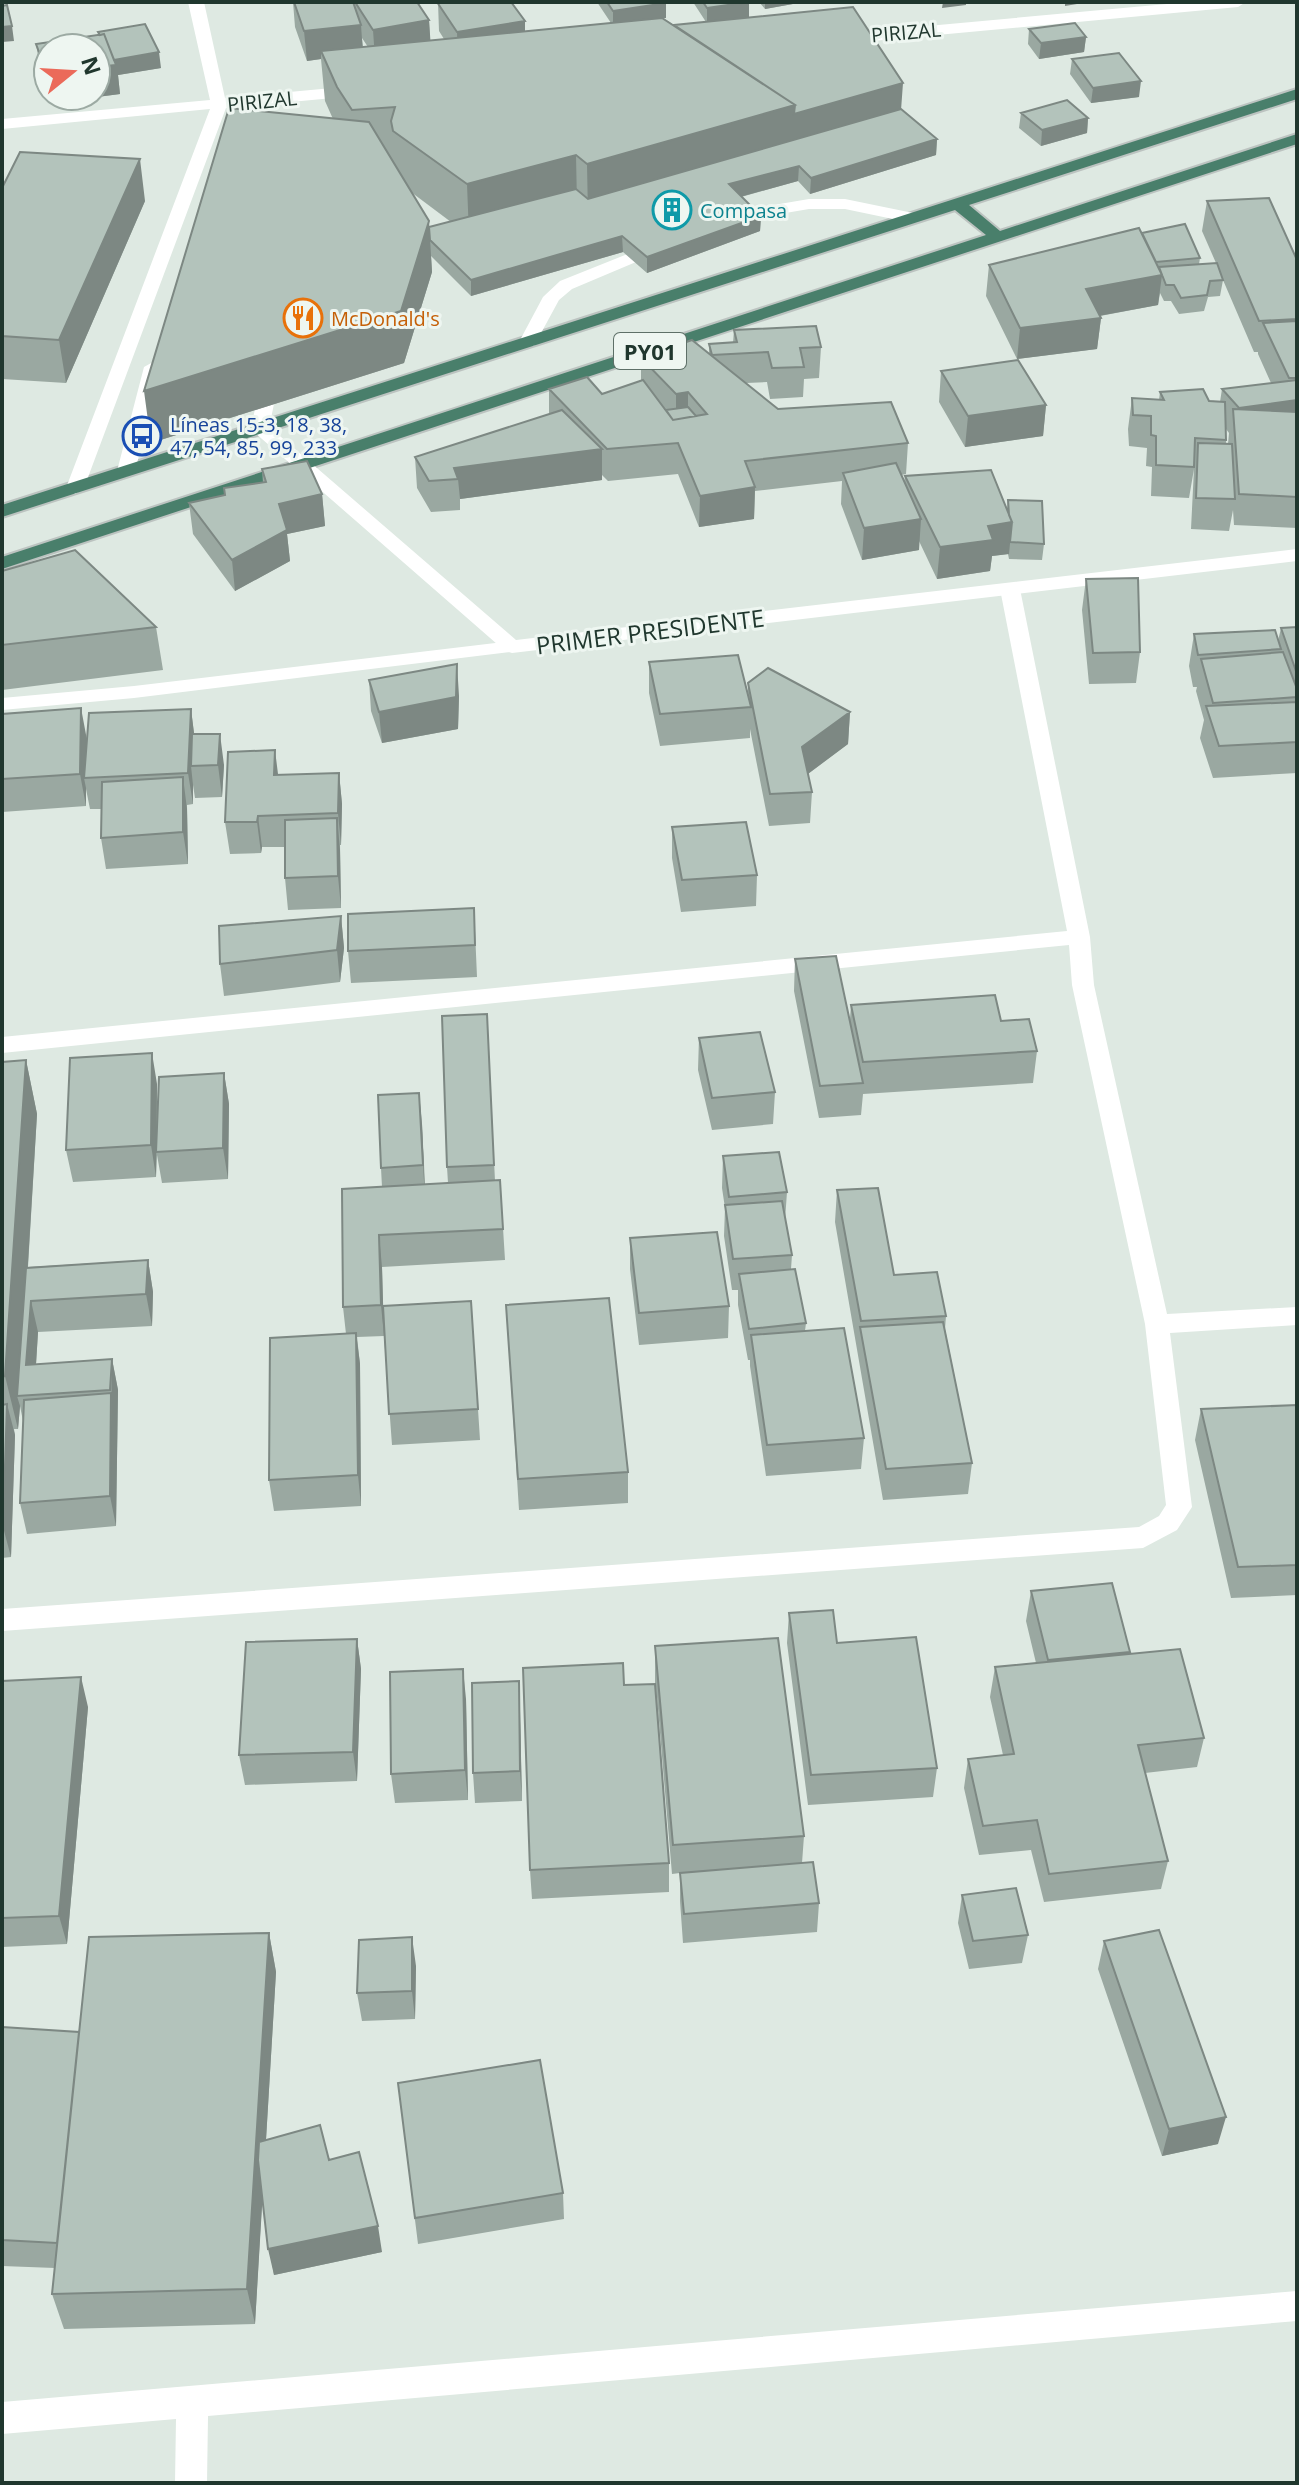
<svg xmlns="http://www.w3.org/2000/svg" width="1299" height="2485" viewBox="0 0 1299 2485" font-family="'Open Sans',sans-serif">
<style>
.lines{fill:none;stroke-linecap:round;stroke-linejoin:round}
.trunk-casing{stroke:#bcc3c0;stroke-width:4}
.service{fill:#fff;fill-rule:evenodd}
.minor{fill:#fff;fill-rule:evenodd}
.tertiary{fill:#fff;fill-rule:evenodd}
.trunk{fill:#497f6b;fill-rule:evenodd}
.wall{fill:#9aa8a1;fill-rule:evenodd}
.shaded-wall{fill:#7d8883}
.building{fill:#b3c3bb;stroke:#7d8883;stroke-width:2}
.labels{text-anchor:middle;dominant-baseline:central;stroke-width:6;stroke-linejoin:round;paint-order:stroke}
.far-street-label{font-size:20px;fill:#20372e;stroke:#eef6f1}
.far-culture-label{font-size:20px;fill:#0d838f;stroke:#eef6f1;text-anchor:start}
.far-food-label{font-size:20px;fill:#c56008;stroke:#eef6f1;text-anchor:start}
.far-transit-label{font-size:20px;fill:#164399;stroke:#eef6f1;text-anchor:start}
.shield{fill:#eef6f1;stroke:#5e7068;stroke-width:2}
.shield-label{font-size:22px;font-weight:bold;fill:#20372e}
.street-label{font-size:24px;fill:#20372e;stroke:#eef6f1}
</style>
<rect width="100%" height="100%" fill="#dee9e2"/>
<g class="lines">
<g class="trunk-casing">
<path id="trunk" d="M1297 89V99L969 205 1000 231 1297 134V144L2 569V557L986 235 955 210 2 517V505Z"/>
</g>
<path class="service" d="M809 199H845L918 214 920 218 912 223 845 209H809L744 220 736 215 744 210Z
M630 253 639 258 636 262 572 289 559 300 534 346H522L519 342 543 297 560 281Z
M153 362 162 367 135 471 126 477 119 475 117 471 144 367Z
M271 370 280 375 269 428 260 433 251 428 262 375Z"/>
<path class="minor" d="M188 2H204L225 98 354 86 362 91 354 96 226 108 84 488 75 494 66 488 210 109 2 129V119L210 100Z
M1189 2H1246L1238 7 840 44 832 39 840 34Z
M1010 583 1020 589 1090 937 1094 985 1167 1314 1297 1307V1325L1170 1333 1192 1507 1177 1530 1143 1548 2 1631V1609L1139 1527 1159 1516 1166 1505 1145 1324 1072 985 1069 945 2 1053V1037L1067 931 1000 589Z
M512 641 519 643 522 647 519 651 134 698 2 710V698L134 686Z
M1297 2291V2321L208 2416 207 2483H175L176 2419 2 2434V2402Z"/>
<path class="tertiary" d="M260 423 266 424 516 640 1297 549V561L512 653 505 651 254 432 251 428 254 424Z"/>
<use href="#trunk" class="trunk"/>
</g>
<path class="wall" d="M293 2H417L429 20 430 41 444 39 439 31 438 2 525 31 611 23 597 2H666V18H663L674 25 706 22 693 2H749V17L901 109 937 139 936 155 810 194 798 181 741 197 761 216 760 231 647 273 623 252 471 296 431 256 432 272 404 363 151 443 333 119 325 101 321 59 307 61 295 27ZM362 38 368 47H363ZM411 192 451 222 429 227V221Z
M759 2H804L765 9Z
M1029 29 1086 37 1084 52 1039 59 1028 44Z
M98 32 161 68 118 75 120 94 51 103 49 96H96L48 48V94L41 73 36 44 98 35Z
M1072 59 1139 97 1091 103 1070 74Z
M1021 113 1088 118 1087 133 1041 146 1019 128Z
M2 188 145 201 66 383 2 379Z
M1207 201 1297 260V528L1234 525 1233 510 1229 531 1191 529 1194 469 1189 498 1151 496 1152 467 1146 466 1147 448 1129 446 1128 429 1132 398 1159 400 1160 392 1220 402 1222 389 1271 383 1258 354V352H1254L1223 280 1220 296 1208 297 1204 311 1179 314 1171 301H1164L1160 293 1158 305 1100 316 1101 318 1097 349 1017 359 986 296 989 265 1142 234 1200 258 1199 264 1216 263 1202 231ZM1226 429 1229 433 1228 444H1226Z
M734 330 821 347 819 378 804 379 803 397 770 399 767 382 746 383 778 409 908 443 906 474 901 475 904 482 905 476 1007 510 1008 500 1044 544 1042 560 1009 559 1008 554 992 556 990 571 937 579 919 541V550L862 560 841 504 842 481 755 491 754 519 699 527 678 474 608 481 602 475V480L460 499V510L431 512 417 488 415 457 549 414V389L602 394 641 381V358L709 354V344L733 343Z
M941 371 1046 405 1043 436 965 447 939 402Z
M262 469 322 494 325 526 287 534 290 561 235 591 193 534 189 503 225 495 263 483Z
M2 571 156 627 163 670 2 690Z
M1086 579 1140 652 1136 683 1089 684 1082 610Z
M1297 627V773L1213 778 1200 738 1204 720 1196 691 1197 687H1193L1189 666 1194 634 1278 641 1281 628Z
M649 662 748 695V683L850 712 848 744 808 774 812 792 810 823 769 826 750 729V738L660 746 649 693Z
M369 680 459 696 458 729 382 743 371 711Z
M191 709 194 734 224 765 222 797 195 798 193 785V804L187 805 188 864 106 869 101 838V809H90L86 789V806L2 812V714L87 740Z
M339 773 342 804 341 845H340L341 908 288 910 285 878V847H262L261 853 230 854 225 822 278 775Z
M672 827 757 875 756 906 681 912 672 858Z
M474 908 477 977 351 983 348 951Z
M341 916 344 948 340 982 224 996 220 964Z
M795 959 850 1019 851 1005 1001 1021 1037 1051 1033 1083 863 1094 861 1115 819 1118 794 991Z
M487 1014 495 1181 500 1180 505 1260 382 1267 383 1306 471 1301 480 1440 392 1445 384 1336 357 1337 360 1364 361 1506 274 1511 269 1480 346 1334 343 1307 382 1187 381 1168 422 1124 425 1184 448 1183 447 1167Z
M699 1038 775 1092 773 1124 712 1130 698 1070Z
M26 1060 37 1114 28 1267 148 1260 153 1292 152 1326 38 1332 36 1364 112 1359 118 1390 116 1526 27 1534 20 1503 23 1421 20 1406 18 1429H14L15 1435 11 1557 2 1558V1062Z
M224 1073 229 1104 228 1179 162 1183 157 1155 156 1177 73 1182 66 1150 157 1084V1125Z
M723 1156 787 1192 785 1220 792 1255 791 1269 806 1323 805 1331 864 1438 861 1469 766 1476 750 1366V1360H748L738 1305V1290H732L724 1236 725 1208 722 1188Z
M837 1190 894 1275 946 1316 945 1329 972 1463 968 1494 883 1500 835 1222Z
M630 1238 729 1306 728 1338 639 1345 630 1269Z
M506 1305 628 1472V1503L519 1510Z
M1297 1405V1595L1231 1598 1195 1440 1201 1409Z
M1031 1591 1130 1652V1654L1204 1738 1197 1767 1145 1773 1168 1861 1161 1889 1044 1902 1031 1850 979 1855 964 1788 968 1759 1003 1755 990 1697 995 1667 1036 1663 1026 1621Z
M789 1613 837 1643 937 1768 933 1797 808 1805 787 1643Z
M357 1639 361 1669 357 1781 245 1785 239 1755Z
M655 1646 804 1836 802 1863 819 1903 817 1932 683 1943 680 1901V1873L672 1874 656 1685 669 1863V1892L532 1899 530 1870 624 1685 655 1684Z
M2 1681 88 1707 67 1944 2 1947Z
M519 1681 522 1801 475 1803 473 1773Z
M466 1699 468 1800 395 1803 391 1774Z
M962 1895 1028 1935 1022 1963 969 1969 958 1923Z
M269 1933 276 1972 266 2140 329 2160 382 2252 274 2275 262 2202 255 2324 64 2329 52 2294 55 2268 2 2266V2027L79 2032Z
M1104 1941 1218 2144 1162 2156 1098 1969Z
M416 1966 415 2019 362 2021 357 1993Z
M398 2083 563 2193 564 2219 418 2244Z"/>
<path class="shaded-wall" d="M749 2V17L707 24V8Z
M765 2H804L765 9Z
M943 2H966V5L942 8Z
M1065 2H1089L1065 6Z
M666 3V18L613 26V11Z
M429 20 431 49 375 59 373 30Z
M525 21V51L458 62 457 32Z
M361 25 363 54 321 51V59L307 61 304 31Z
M12 26 14 41 2 42V27Z
M1086 37 1084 52 1039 59 1041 43Z
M159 52 161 68 118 75 120 94 51 103 50 96H96V67L111 61Z
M1141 81 1139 97 1091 103 1093 88Z
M903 83 900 124 588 215 587 164 795 105Z
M1088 118 1087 133 1041 146 1042 130Z
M937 139 936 155 810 194 811 178Z
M576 155 577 205 469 235 467 184Z
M140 159 145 201 66 383 59 340Z
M799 166 798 181 729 200V184Z
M761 216 760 231 647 273V257Z
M429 221 432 272 404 363 151 443 144 391Z
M622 236 623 252 471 296V280Z
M1162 275 1158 305 1082 319 1086 289Z
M1101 318 1097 349 1017 359 1020 328Z
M688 392V423L676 425V394Z
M1297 400V430L1235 433 1239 408Z
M1046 405 1043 436 965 447 968 416Z
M602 449V480L460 499 458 479 454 468Z
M755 487 754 519 699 527 700 496Z
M322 494 325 526 287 534 290 561 235 591 232 560 279 504Z
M921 519 919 550 862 560 864 528Z
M1012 522 1009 554 992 556 990 571 937 579 940 547 988 526Z
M457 664 459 696 458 729 382 743 379 712Z
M81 708 87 740 84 778 86 788V806L80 774Z
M191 709 195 741 191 766 193 785V804L188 773Z
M850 712 848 744 801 779 802 747Z
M220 734 224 765 222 797 218 765Z
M275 750 279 782 274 775Z
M339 773 342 804 341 845 338 813Z
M183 777 187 809 188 864 183 832Z
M258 816 262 847 261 853 257 822Z
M337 818 340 850 341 908 338 876Z
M341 916 344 948 340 982 337 950Z
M152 1053 157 1084 156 1177 151 1145Z
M26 1060 37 1114 20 1395 17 1396 20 1406 18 1429 5 1376Z
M224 1073 229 1104 228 1179 223 1148Z
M419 1093 422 1124 425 1197 423 1165Z
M379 1235 382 1267 384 1336 381 1305Z
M148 1260 153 1292 152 1326 146 1294Z
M31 1301 38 1332 34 1396 26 1365Z
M356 1333 360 1364 361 1506 358 1475Z
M112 1359 118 1390 116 1526 110 1496Z
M7 1404 15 1435 11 1557 3 1527Z
M357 1639 361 1669 357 1781 353 1752Z
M463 1669 466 1699 468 1800 465 1770Z
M81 1677 88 1707 67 1944 59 1916Z
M519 1681 520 1711 522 1801 520 1771Z
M269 1933 276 1972 255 2324 247 2289Z
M412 1937 416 1966 415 2019 412 1991Z
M1226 2117 1218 2144 1162 2156 1169 2129Z
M378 2226 382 2252 274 2275 268 2249Z"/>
<path class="building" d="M294 2H353L361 25 304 31Z
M355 2H417L429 20 373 30Z
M437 2H511L525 21 457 32Z
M607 2H666V3L613 11Z
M703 2H749L707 8Z
M7 5 12 26 2 27V6Z
M853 7 903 83 794 114 795 105 674 25Z
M662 18 795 105 587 164 576 155 467 184 393 131 391 121 395 107 352 110 337 87 321 51Z
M1075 23 1086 37 1041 43 1029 29Z
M145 24 159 52 114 60 104 34 100 35 98 32Z
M104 34 116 65 96 67V48H48V73H47L36 44Z
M1119 53 1141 81 1093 88 1072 59Z
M1067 100 1088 118 1042 130 1021 113Z
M229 108 369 122 429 221 401 311 144 391Z
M901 109 937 139 811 178 799 166 729 184 761 216 647 257 622 236 471 280 430 240 429 227 576 189 588 199Z
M20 152 140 159 59 340 2 336V188Z
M1269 198 1297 260V319L1259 321 1207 201Z
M1185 224 1200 258 1156 262 1142 233Z
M1139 228 1162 275 1086 289 1101 318 1020 328 989 265Z
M1217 263 1223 280 1210 281 1207 295 1181 298 1174 285H1166L1159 267Z
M1297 321V378H1289L1263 323Z
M816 326 821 347 800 348 804 367 772 368 768 352 712 355 709 344 737 342 734 330Z
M692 340 778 409 891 402 908 443 745 461 755 487 700 496 678 443 607 449 549 389 587 377 602 394 643 380 673 420 707 414 688 392 676 394 641 358Z
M1018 360 1046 405 968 416 941 371Z
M1297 380V400L1239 408 1222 389Z
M1203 389 1209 401 1225 402 1226 440 1195 438 1194 467 1156 465V436L1151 435V416L1133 415 1132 398 1164 400 1160 392Z
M688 407 696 416 673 420 666 410Z
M1233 409 1297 412V497L1239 494Z
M562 410 602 449 454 468 458 479 429 481 415 457Z
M1198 443 1232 444 1235 499 1196 498Z
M307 461 322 494 279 504 287 530 232 560 189 503 225 495 224 488 266 482 262 469Z
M896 463 921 519 864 528 843 473Z
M991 470 1012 522 988 526 993 540 940 547 905 476Z
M1008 500 1042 501 1044 544 1010 542 1012 522 1009 515Z
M75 550 156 627 2 645V571Z
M1138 578 1140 652 1093 653 1086 579Z
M1297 627V674L1281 628Z
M1275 630 1281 649 1198 655 1194 634Z
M1283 652 1297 689V697L1213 703 1201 659Z
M738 655 751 707 660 714 649 662Z
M457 664 456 697 379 712 369 680Z
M768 668 850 712 802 747 812 792 770 794 748 683Z
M1297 702V742L1219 746 1206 706Z
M81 708 80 774 2 779V714Z
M191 709 188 773 84 778 89 713Z
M192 734H220L218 765 191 766Z
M275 750 274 775 339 773 338 813 258 816 257 822H225L228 752Z
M183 777V832L101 838 102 782Z
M337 818 338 876 285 878V820Z
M746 822 757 875 682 880 672 827Z
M474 908 475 945 348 951V914Z
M341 916 337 950 220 964 219 926Z
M836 956 863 1083 820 1086 795 959Z
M995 995 1001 1021 1029 1019 1037 1051 863 1062 851 1005Z
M487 1014 494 1165 447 1167 442 1016Z
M760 1032 775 1092 712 1098 699 1038Z
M152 1053 151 1145 66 1150 70 1058Z
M26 1060 5 1376 2 1377V1062Z
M224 1073 223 1148 156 1152 159 1077Z
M419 1093 423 1165 381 1168 378 1095Z
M779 1152 787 1192 729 1197 723 1156Z
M500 1180 503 1229 379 1235 381 1305 343 1307 342 1189Z
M878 1188 894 1275 937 1272 946 1316 861 1321 837 1190Z
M782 1201 792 1255 733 1259 725 1205Z
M717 1232 729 1306 639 1313 630 1238Z
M148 1260 146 1294 31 1301 26 1365 112 1359 110 1390 17 1396 26 1268Z
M795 1269 806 1323 749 1329 739 1274Z
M609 1298 628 1472 518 1479 506 1305Z
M471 1301 478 1409 389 1414 383 1306Z
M943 1322 972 1463 886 1469 860 1327Z
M844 1328 864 1438 767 1445 751 1335Z
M356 1333 358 1475 269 1480 270 1338Z
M111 1393 110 1496 20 1503 24 1400Z
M7 1404 3 1527H2V1405Z
M1297 1405V1565L1238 1567 1201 1409Z
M1112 1583 1130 1652 1048 1660 1031 1591Z
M833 1610 837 1643 916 1637 937 1768 811 1775 789 1613Z
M778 1638 804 1836 673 1845 655 1646Z
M357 1639 353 1752 239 1755 246 1642Z
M1180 1649 1204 1738 1138 1745 1168 1861 1049 1874 1037 1820 983 1826 968 1759 1014 1754 995 1667Z
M623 1663 624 1685 655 1684 669 1863 530 1870 523 1668Z
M463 1669 465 1770 391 1774 390 1672Z
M81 1677 59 1916 2 1918V1681Z
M519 1681 520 1771 473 1773 472 1683Z
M813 1862 819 1903 684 1914 680 1873Z
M1016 1888 1028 1935 973 1941 962 1895Z
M1159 1930 1226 2117 1169 2129 1104 1941Z
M269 1933 247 2289 52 2294 89 1937Z
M412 1937V1991L357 1993 359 1940Z
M2 2027 79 2032 57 2243 2 2240Z
M540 2060 563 2193 415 2218 398 2083Z
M320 2125 329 2160 359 2152 378 2226 268 2249 258 2160 259 2142Z"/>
<defs>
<g id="building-ring" transform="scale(2)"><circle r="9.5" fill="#eef6f1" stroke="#0f9aa8" stroke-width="1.5"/><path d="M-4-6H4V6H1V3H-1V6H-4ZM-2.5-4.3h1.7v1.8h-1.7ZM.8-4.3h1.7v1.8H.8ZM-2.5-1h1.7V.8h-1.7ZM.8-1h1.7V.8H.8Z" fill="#0f9aa8"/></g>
<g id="restaurant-ring" transform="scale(2)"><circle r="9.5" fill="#eef6f1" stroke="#e8710a" stroke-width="1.5"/><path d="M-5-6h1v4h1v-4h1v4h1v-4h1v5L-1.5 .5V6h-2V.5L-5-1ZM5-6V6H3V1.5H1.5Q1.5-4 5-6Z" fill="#e8710a"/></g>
<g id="bus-ring" transform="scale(2)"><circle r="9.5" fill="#eef6f1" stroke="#1a4fb4" stroke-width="1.5"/><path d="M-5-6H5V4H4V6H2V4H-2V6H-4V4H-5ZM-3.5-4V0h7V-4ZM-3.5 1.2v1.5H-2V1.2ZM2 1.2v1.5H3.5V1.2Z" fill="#1a4fb4"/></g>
</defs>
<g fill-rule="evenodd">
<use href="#building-ring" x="672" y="210"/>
<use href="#restaurant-ring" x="303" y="318"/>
<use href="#bus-ring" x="142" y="436"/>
</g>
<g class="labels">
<g class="far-street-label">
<text transform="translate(906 32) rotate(-5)">PIRIZAL</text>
<text transform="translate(262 101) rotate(-6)">PIRIZAL</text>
</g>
<g class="far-culture-label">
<text x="700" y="210">Compasa</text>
</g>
<g class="far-food-label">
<text x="331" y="318">McDonald's</text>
</g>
<g class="far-transit-label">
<text x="170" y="424">Líneas 15-3, 18, 38,<tspan x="170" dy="23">47, 54, 85, 99, 233</tspan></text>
</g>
<rect class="shield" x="614" y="333" width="72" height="36" rx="6"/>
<g class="shield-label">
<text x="650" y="351">PY01</text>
</g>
<g class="street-label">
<text transform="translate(650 631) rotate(-7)">PRIMER PRESIDENTE</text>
</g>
</g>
<rect width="1299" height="2485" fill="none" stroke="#20372e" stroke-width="8"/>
<g transform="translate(72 72) rotate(72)"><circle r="38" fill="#eef6f1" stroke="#9caaa3" stroke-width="2"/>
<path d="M0-6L14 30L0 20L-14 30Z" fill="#eb6a5a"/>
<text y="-12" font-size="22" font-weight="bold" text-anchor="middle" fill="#20372e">N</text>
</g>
</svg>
